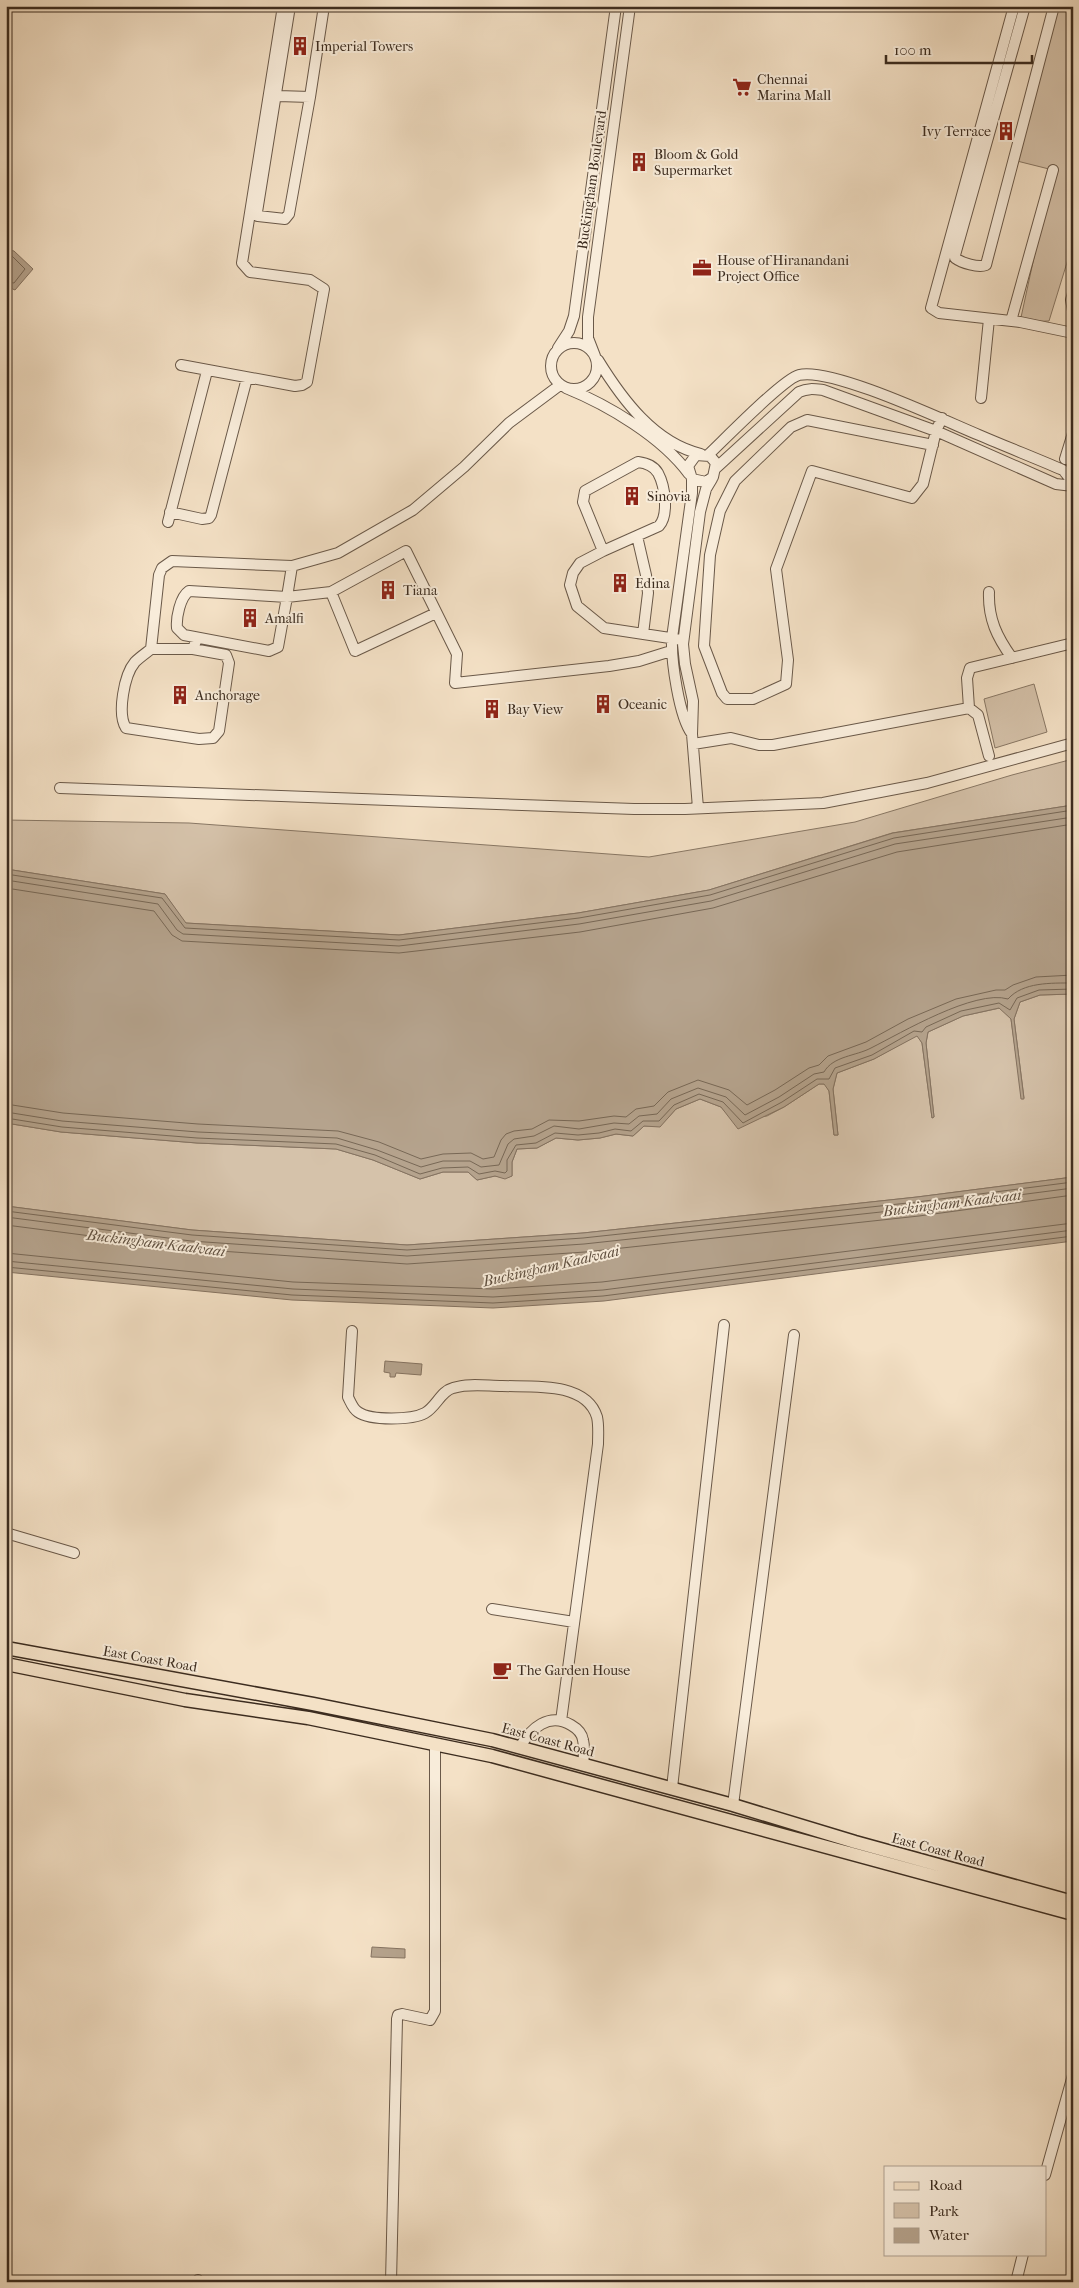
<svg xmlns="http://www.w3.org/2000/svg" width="1079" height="2288" viewBox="0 0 1079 2288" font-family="'IM FELL French Canon',serif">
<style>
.green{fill:#d5c2aa;stroke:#887764}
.water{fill:#b5a38d;stroke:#857361}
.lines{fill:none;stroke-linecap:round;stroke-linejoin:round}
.shore{stroke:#786856;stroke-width:1}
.minor-casing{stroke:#6a5949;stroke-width:12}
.major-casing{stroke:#3c2c1f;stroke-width:15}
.minor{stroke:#f8ecda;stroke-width:10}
.major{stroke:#f4e1c6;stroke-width:12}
.labels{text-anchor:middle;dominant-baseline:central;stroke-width:4;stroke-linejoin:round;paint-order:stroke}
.poi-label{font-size:14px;fill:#3c2c1f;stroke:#f8ecda;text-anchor:start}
.street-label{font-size:14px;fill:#3c2c1f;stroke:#f8ecda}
.water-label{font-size:15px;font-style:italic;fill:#605040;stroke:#f8ecda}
</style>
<rect width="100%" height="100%" fill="#f4e1c6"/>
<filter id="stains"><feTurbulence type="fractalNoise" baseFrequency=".004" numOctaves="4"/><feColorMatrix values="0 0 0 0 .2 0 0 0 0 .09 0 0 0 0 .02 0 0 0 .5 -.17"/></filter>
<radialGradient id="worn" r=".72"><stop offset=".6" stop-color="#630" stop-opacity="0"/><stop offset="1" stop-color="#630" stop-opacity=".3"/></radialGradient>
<path class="green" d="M1058 6H1073V243L1049 321 1020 322 1053 170 1017 161Z
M1034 684 1047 732 995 748 984 699Z
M1073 759V805L892 833 709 890 578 913 399 935 185 923 165 894 6 869V820L189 823 649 857 855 822 1012 775Z
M1073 994V1177L917 1197 583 1233 407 1245 192 1230 6 1206V1123L61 1132 197 1143 336 1149 373 1160 420 1179 443 1172H468L477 1180 495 1176 505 1178 512 1176V1162L517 1149 537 1148 556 1138 578 1140 600 1138 616 1134 633 1136 644 1126H660L676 1109 700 1099 721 1107 733 1121 767 1116 784 1107 819 1084H825L829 1091 834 1135H838L833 1089 837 1073 874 1059 917 1035 922 1043 932 1118 934 1117 926 1043 928 1032 963 1016 1000 1008 1011 1019 1022 1099 1024 1098 1014 1019 1020 1002 1040 995Z"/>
<path class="water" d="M6 249 14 251 33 269 15 290 6 286Z
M1073 805V994L1040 995 1020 1002 1014 1019 1024 1099H1021L1011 1019 999 1008 963 1016 928 1032 926 1043 934 1117 932 1118 922 1043 917 1036 874 1059 837 1073 833 1089 838 1135H834L829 1091 824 1084H819L784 1107 738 1129 721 1107 700 1099 676 1109 660 1127 644 1126 633 1136 616 1134 600 1138 578 1140 556 1138 537 1148 517 1149 512 1162V1176L505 1179 495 1176 477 1180 468 1172H443L420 1179 373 1160 336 1149 197 1143 61 1132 6 1123V869L165 894 186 923 399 935 578 913 709 890 893 833Z
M1073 1177V1241L604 1301 493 1308 292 1300 6 1272V1206L192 1230 407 1245 583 1233 917 1197Z
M385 1361 422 1364 421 1375 396 1373 395 1377H390V1373L384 1372Z
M372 1947 405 1949V1958L371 1957Z"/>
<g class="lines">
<path class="shore" d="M6 254 12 256 25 269 14 283 6 282
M6 874 162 898 185 928 399 940 579 918 710 895 894 838 1073 810
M6 880 158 904 177 930 183 934 399 946 579 924 711 901 895 844 1073 817
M6 888 154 911 172 935 182 941 399 953 580 932 713 908 897 852 1073 824
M6 1104 63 1113 198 1124 338 1131 379 1142 421 1159 443 1154 471 1153 483 1159 494 1157 501 1140 506 1134 514 1131 532 1129 549 1120 579 1121 614 1116 626 1117 636 1109 654 1106 668 1092 698 1080 729 1090 747 1105 775 1090 809 1068 819 1065 828 1056 866 1042 908 1019 956 999 996 990H1005L1013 985 1036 977 1073 975
M6 1112 62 1121 198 1132 337 1138 377 1150 421 1167 443 1161H470L481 1167 499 1165 508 1144 514 1139 534 1136 554 1126 579 1129 614 1123 629 1124 639 1116 657 1114 671 1099 698 1088 726 1097 745 1115 779 1097 814 1074 824 1072C833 1056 856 1056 871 1048 901 1033 975 989 1008 999 1023 982 1051 983 1073 983
M6 1118 62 1127 197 1138 336 1144 375 1155 420 1174 442 1168 468 1167 479 1174 495 1171 505 1173 507 1171V1160L516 1145 536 1143 555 1133 578 1135 599 1133 615 1129 631 1131 643 1121H659L674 1105 699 1094 723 1102 743 1123 782 1102 817 1079H829L835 1068 872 1055 914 1031 922 1032 926 1027 961 1011 999 1003 1010 1010 1017 998 1039 990 1073 989
M6 1211 192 1235 407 1250 583 1238 917 1202 1073 1182
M6 1217 191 1241 407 1256 584 1244 918 1208 1073 1188
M6 1225 191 1249 407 1264 585 1252 919 1216 1073 1195
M6 1253 293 1282 493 1289 602 1282 1073 1223
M6 1261 293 1289 493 1297 603 1290 1073 1230
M6 1267 292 1295 493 1303 603 1296 1073 1236"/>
<g class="minor-casing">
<path id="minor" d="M290 6 257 212 258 216 285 219 289 214 310 97 324 6
M1014 6 931 308 939 313 1020 322 1073 333
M1025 6 955 255V258C962 263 978 268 986 265L987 261 1054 6
M278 96 310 97
M1073 293 1071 300 1073 311
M1011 321 1053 170
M551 366a23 23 0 1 1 46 0a23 23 0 1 1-46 0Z
M558 348 569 331 574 316 616 6
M595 356 588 338V317L630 6
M598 360C622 399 654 443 701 454
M181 365 295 386 302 385 307 382 324 289 310 280 250 272 242 263 283 6
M566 388C608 405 662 437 689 474
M981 398 989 319
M933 445 807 420 791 427 735 481 720 511 710 555 704 646 722 693 727 699H753L786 684 788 660 776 569 812 471 912 498 923 484 936 431 942 418
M708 455C724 440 783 379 799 375 832 367 945 421 979 435 1007 447 1035 458 1063 470L1073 482
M1065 459 1073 433
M716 468 799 392C808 388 814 389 823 390L936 431 1056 484 1073 486
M170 512 202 519 209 518 211 515 247 378
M168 522 207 371
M637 536 646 575 648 593 643 634
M603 551 583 502 585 491 638 462C646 463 654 466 658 473 665 486 669 515 659 526L603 551 580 563 573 573 570 585 577 606 604 628 683 640
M292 566 287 597 331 592 406 551 457 654 455 683 609 666 639 661 671 651
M189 591 287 597 278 647 269 651 184 635 177 628C176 618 180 597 189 591Z
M331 592 355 651 436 613
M989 592C988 619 997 637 1012 658
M151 649 159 575 162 568 172 561 292 566 338 553 413 510 464 467 509 423 560 385
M193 649H151C146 653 140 657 135 662 124 675 117 714 126 728L199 739 213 738 219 731 229 663 226 655 193 649 197 638
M969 708 967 678 970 668 1073 643
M692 734C679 717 671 660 672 638L692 493V479L688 466 696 455 710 456 716 463 713 477 706 482 692 479
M693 744 731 738 759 745H773L969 708 978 715 989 756
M60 788 634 809H685L823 803 927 783 1073 743
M698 808 692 734 693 701 685 664 683 644 700 512 706 489 712 479
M352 1331 348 1397C351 1403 353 1409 358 1412 371 1421 412 1420 425 1413 436 1407 441 1391 453 1388 468 1383 487 1386 502 1386 531 1387 586 1381 597 1417 599 1426 598 1435 598 1444L561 1721
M6 1533 74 1553
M492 1609 574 1622
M520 1747C531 1728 549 1712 571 1725 578 1729 582 1733 583 1740 585 1748 584 1756 583 1764
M672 1788 724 1325
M733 1805 794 1335
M1045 2175 1073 2075
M198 2282V2280
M391 2282 397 2019 398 2015 402 2014 430 2020 435 2011V1744
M1016 2282 1023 2254"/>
</g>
<g class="major-casing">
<path id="major" d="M6 1648 313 1704 492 1740 733 1805 855 1842 1073 1902
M6 1664 185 1700 308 1718 492 1756 1073 1914"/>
</g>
<use href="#minor" class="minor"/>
<use href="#major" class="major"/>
</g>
<defs>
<g id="building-bare" transform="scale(1.5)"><path d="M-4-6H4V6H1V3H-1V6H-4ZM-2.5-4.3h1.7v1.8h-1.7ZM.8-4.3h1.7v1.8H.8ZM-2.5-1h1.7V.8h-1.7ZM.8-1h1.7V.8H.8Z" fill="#8f2418" stroke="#f8ecda" stroke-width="2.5" paint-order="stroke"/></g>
<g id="supermarket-bare" transform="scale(1.5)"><path d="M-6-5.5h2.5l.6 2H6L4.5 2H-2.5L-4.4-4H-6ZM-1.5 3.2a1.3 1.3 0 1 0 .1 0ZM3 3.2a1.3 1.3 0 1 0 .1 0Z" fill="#8f2418" stroke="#f8ecda" stroke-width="2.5" paint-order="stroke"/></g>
<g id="office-bare" transform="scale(1.5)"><path d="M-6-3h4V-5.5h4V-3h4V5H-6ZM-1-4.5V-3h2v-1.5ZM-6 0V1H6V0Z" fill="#8f2418" stroke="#f8ecda" stroke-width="2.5" paint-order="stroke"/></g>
<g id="cafe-bare" transform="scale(1.5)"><path d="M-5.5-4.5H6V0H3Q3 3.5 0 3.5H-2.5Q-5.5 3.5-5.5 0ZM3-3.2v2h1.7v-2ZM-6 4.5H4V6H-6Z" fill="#8f2418" stroke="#f8ecda" stroke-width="2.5" paint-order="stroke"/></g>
</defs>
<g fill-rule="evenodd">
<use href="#building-bare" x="300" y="46"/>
<use href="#supermarket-bare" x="742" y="87"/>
<use href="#building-bare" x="1006" y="131"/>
<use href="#building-bare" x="639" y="162"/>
<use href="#office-bare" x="702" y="268"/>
<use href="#building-bare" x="632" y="496"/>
<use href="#building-bare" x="620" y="583"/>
<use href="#building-bare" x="388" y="590"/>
<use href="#building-bare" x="250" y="618"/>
<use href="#building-bare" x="180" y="695"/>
<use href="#building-bare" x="603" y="704"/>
<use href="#building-bare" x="492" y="709"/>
<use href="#cafe-bare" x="502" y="1670"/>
</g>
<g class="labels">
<g class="poi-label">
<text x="315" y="46">Imperial Towers</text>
<text x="757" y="79">Chennai<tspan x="757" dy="16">Marina Mall</tspan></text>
<text x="991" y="131" text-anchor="end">Ivy Terrace</text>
<text x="654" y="154">Bloom &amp; Gold<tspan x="654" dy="16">Supermarket</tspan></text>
<text x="717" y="260">House of Hiranandani<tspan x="717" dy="16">Project Office</tspan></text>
<text x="647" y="496">Sinovia</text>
<text x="635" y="583">Edina</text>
<text x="403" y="590">Tiana</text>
<text x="265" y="618">Amalfi</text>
<text x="195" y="695">Anchorage</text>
<text x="618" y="704">Oceanic</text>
<text x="507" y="709">Bay View</text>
<text x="517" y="1670">The Garden House</text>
</g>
<g class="street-label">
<text transform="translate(592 180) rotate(-82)">Buckingham Boulevard</text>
<text transform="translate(150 1659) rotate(10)">East Coast Road</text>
<text transform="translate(548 1740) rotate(15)">East Coast Road</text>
<text transform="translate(938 1850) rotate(15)">East Coast Road</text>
</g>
<g class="water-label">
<text transform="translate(952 1203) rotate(-7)">Buckingham Kaalvaai</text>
<text transform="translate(156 1243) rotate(7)">Buckingham Kaalvaai</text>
<text transform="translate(551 1266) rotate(-13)">Buckingham Kaalvaai</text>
</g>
</g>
<rect width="1079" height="2288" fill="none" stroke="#f4e1c6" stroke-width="25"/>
<rect x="8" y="8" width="1064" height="2273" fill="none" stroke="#3c2c1f" stroke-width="2.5"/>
<rect x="12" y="12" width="1054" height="2263" fill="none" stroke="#3c2c1f"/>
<rect x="884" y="2166" width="162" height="90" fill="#f8ecda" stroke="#ad9f8f"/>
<rect x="894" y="2182" width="25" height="8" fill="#f4e1c6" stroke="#ad9f8f"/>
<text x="929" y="2190" font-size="15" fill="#3c2c1f">Road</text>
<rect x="894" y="2203" width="25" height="15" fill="#d5c2aa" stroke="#ad9f8f"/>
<text x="929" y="2216" font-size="15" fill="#3c2c1f">Park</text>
<rect x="894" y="2228" width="25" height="15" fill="#b5a38d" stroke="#ad9f8f"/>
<text x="929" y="2240" font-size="15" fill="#3c2c1f">Water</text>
<path d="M886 55v8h146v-8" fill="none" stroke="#3c2c1f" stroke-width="2.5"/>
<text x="894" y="55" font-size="15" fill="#3c2c1f" stroke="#f8ecda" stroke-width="4" paint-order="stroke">100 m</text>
<rect width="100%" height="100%" filter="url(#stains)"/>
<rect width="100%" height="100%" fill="url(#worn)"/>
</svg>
